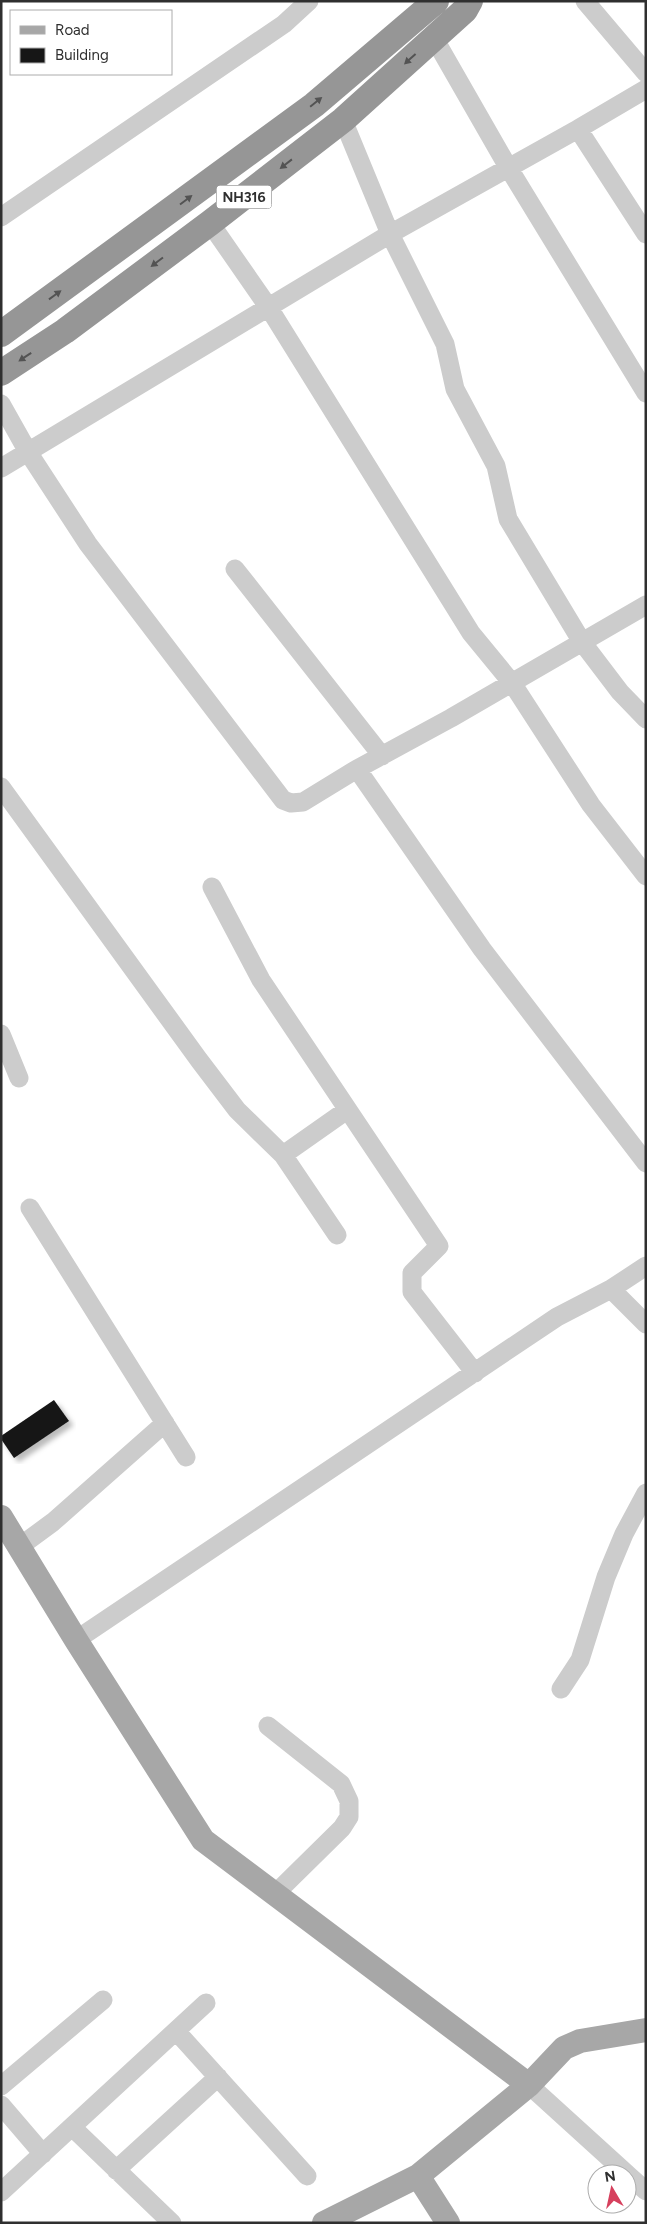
<svg xmlns="http://www.w3.org/2000/svg" width="647" height="2224" viewBox="0 0 647 2224" font-family="Figtree,sans-serif">
<style>
.building{fill:#161616;filter:url(#shadow)}
.lines{fill:none;stroke-linecap:round;stroke-linejoin:round}
.minor{stroke:#ccc;stroke-width:19}
.major{stroke:#a7a7a7;stroke-width:24}
.highway{stroke:#969696;stroke-width:26}
.oneway{fill:#535353}
.labels{text-anchor:middle;dominant-baseline:central;stroke-width:5;stroke-linejoin:round;paint-order:stroke}
.shield{fill:#fff;stroke:#6d6d6d;stroke-width:1}
.shield-label{font-size:14px;font-weight:bold;fill:#2f2f2f}
</style>
<defs>
<filter id="shadow"><feDropShadow dx="4.5" dy="4.5" stdDeviation="2.5" flood-color="#0004"/></filter>
</defs>
<rect width="100%" height="100%" fill="#fff"/>
<path class="building" d="M54 1400 69 1421 14 1458 1 1439V1436Z"/>
<g class="lines">
<path class="minor" d="M585 1 646 73
M434 38 508 167 646 393
M343 120 390 234 445 344 455 389 496 466 508 519 582 642 620 692 646 719
M578 129 646 234
M1 217 284 24 309 1
M210 223 269 308 471 633 512 683 591 805 646 876
M1 404 28 452 88 544 283 800 291 803 303 802 357 769 451 718 646 605
M1 468 390 234 578 129 646 89
M235 569 382 756
M357 769 482 949 646 1163
M1 787 199 1060 237 1110 283 1155 337 1235
M212 887 261 980 439 1246 412 1273V1292L475 1373
M1 1034 19 1078
M283 1155 347 1110
M30 1208 186 1457
M611 1289 646 1324
M19 1547 53 1522 165 1423
M76 1640 557 1317 611 1289 646 1266
M561 1689 580 1660 606 1577 624 1534 646 1493
M268 1726 341 1784 349 1801V1817L342 1828 275 1894
M176 2031 307 2176
M529 2085 627 2174
M1 2086 103 2000
M1 2105 43 2154
M72 2127 172 2223
M116 2170 218 2077
M627 2174 646 2191
M1 2192 206 2003"/>
<path class="major" d="M1 1517 76 1640 203 1840 529 2085
M418 2176 448 2223
M324 2223 418 2176 529 2085 564 2048 580 2041 646 2030"/>
<path class="highway" d="M1 334 314 105 436 1
M1 373 65 331 210 223 343 120 465 10 470 1"/>
</g>
<defs><path id="oneway-solid" d="M-6-.8H1V-3.2L6.5 0L1 3.2V.8H-6Z" transform="scale(1.25)"/></defs>
<g class="oneway">
<use href="#oneway-solid" transform="translate(410 59) rotate(138)"/>
<use href="#oneway-solid" transform="translate(316 102) rotate(-39)"/>
<use href="#oneway-solid" transform="translate(286 164) rotate(142)"/>
<use href="#oneway-solid" transform="translate(186 200) rotate(-37)"/>
<use href="#oneway-solid" transform="translate(157 262) rotate(143)"/>
<use href="#oneway-solid" transform="translate(55 295) rotate(-36)"/>
<use href="#oneway-solid" transform="translate(25 357) rotate(146)"/>
</g>
<g class="labels">
<rect class="shield" x="216.5" y="185.5" width="55" height="23" rx="4"/>
<g class="shield-label">
<text x="244" y="197">NH316</text>
</g>
</g>
<rect width="647" height="2224" fill="none" stroke="#2f2f2f" stroke-width="5"/>
<rect x="10" y="10" width="162" height="65" fill="#ffffff" stroke="#acacac"/>
<rect x="20" y="26" width="25" height="8" fill="#a7a7a7" stroke="#acacac"/>
<text x="55" y="35" font-size="15" fill="#2f2f2f">Road</text>
<rect x="20" y="48" width="25" height="15" fill="#161616" stroke="#acacac"/>
<text x="55" y="60" font-size="15" fill="#2f2f2f">Building</text>
<g transform="translate(612 2189) rotate(351)"><circle r="24" fill="#ffffff" stroke="#acacac"/>
<path d="M0-4L9 19L0 12L-9 19Z" fill="#d6405d"/>
<text y="-8" font-size="14" font-weight="bold" text-anchor="middle" fill="#2f2f2f">N</text>
</g>
</svg>
